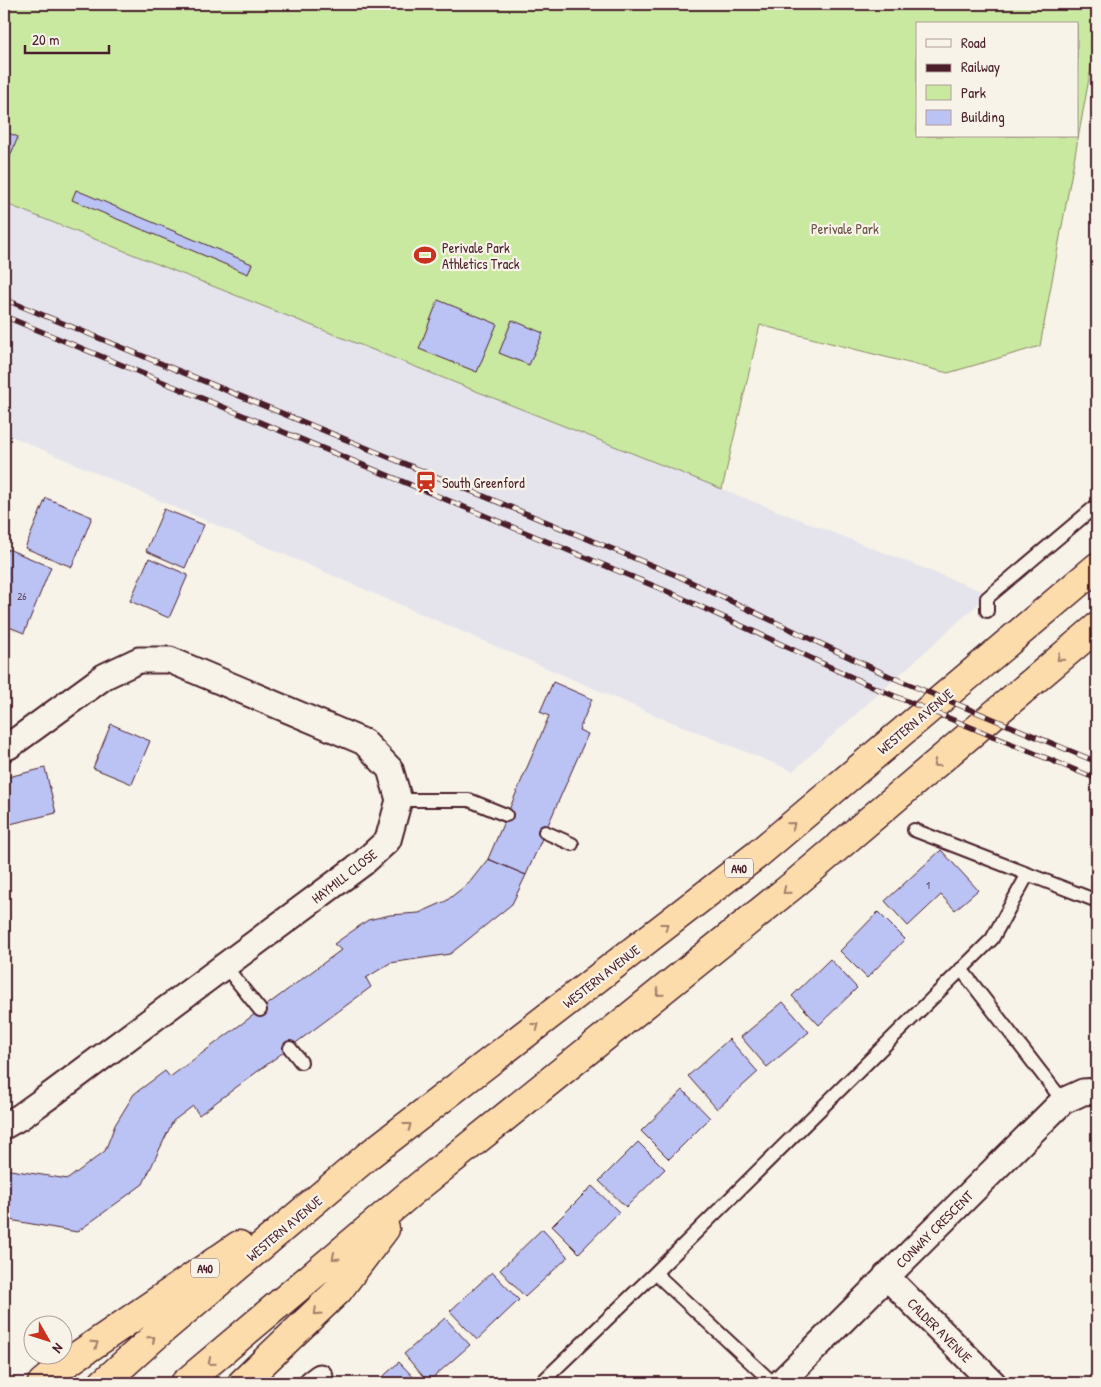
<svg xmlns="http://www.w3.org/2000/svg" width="1101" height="1387" viewBox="0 0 1101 1387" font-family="'Patrick Hand',sans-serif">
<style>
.built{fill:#e5e4ec}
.green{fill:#c9e9a1;stroke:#8a8466;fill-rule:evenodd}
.building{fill:#bbc2f4;stroke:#4a1f2b}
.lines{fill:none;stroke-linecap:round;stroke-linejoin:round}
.lane-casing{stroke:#4a1f2b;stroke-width:16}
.street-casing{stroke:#4a1f2b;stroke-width:29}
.highway-casing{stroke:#4a1f2b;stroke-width:31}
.lane{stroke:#f7f3e8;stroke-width:12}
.street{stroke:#f7f3e8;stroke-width:25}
.highway{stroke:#fddcac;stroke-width:28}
.rail-casing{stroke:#4a1f2b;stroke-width:5.5}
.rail{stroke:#f7f3e8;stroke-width:4;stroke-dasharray:11;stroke-linecap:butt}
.oneway{stroke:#a47e6c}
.labels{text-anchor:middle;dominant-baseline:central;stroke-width:4.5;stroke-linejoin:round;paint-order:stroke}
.number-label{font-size:11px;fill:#66485d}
.shield{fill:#f7f3e8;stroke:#7e5f64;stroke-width:1}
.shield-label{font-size:12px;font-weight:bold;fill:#4a1f2b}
.park-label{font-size:14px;fill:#6a5248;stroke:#f7f3e8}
.poi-label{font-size:14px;fill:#4a1f2b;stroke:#f7f3e8;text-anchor:start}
.street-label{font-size:14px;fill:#4a1f2b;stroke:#f7f3e8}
</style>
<rect width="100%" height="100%" fill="#f7f3e8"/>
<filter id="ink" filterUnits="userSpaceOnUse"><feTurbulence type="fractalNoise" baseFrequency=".02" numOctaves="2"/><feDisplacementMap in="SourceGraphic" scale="10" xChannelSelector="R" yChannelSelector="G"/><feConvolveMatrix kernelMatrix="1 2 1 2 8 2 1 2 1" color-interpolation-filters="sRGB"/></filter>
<g filter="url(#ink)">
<path class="built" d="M4 203 722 489 989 594 793 771 657 716 4 433Z"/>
<path class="green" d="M4 4H1097V35L1040 346 948 373 760 325 722 489 4 203ZM917 24H1077V136H917Z"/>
<path class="building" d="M4 131 18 137 4 171Z
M76 190 252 264 248 274 72 200Z
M438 300 497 324 477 372 419 349Z
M512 320 543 333 529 365 499 353Z
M46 498 92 517 72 567 25 548Z
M164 509 204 525 185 568 146 551Z
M8 549 51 567 24 633 4 625V558Z
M149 558 188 575 169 618 130 601Z
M553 682 592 699 579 730 588 734 526 875 488 859 549 716 540 712Z
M111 724 150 741 132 784 93 768Z
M45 768 56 813 6 825 4 816V778Z
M941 850 978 890 955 910 941 895 908 926 885 901Z
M488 859 526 875 512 904 450 954 390 963 366 978 371 987 199 1115 193 1106 173 1121 143 1184 77 1232 4 1219V1169L68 1179 105 1151 115 1125 134 1094 165 1071 170 1077 341 950 334 944 368 920 390 915 419 913 446 901 469 883Z
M878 912 905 939 867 978 840 951Z
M830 959 857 988 819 1025 792 996Z
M783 1002 809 1032 767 1067 741 1037Z
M729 1039 758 1072 717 1109 688 1076Z
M683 1090 710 1118 669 1159 641 1131Z
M638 1142 665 1169 626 1207 599 1181Z
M592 1186 619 1212 579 1253 552 1226Z
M542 1229 568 1257 525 1297 500 1270Z
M492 1272 519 1300 477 1340 450 1311Z
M445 1318 470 1345 428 1382 404 1354Z
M399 1362 419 1383H376Z"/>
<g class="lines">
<g class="lane-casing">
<path id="lane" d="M987 611V598L1097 505
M399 800H469L506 815
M914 830 1097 901
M545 832 572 844
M225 966 260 1010
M961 969 1063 1101
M290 1048 301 1062
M655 1273 773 1383
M541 1383 655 1273 992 939 1028 874"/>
</g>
<g class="street-casing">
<path id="street" d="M4 748 9 746 105 676 139 660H170L364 742 390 769 399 800 388 840 363 863 52 1094 20 1117 4 1126
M886 1276 993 1383
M312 1383 320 1377
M780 1383 1063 1101 1083 1092 1097 1091"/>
</g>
<g class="highway-casing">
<path id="highway" d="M42 1383 61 1367 239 1245
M103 1383 153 1338 369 1155 758 854 1097 567
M185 1383 412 1192 792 886 1097 627
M242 1383 338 1291 385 1229"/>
</g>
<use href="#lane" class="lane"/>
<use href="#street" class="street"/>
<use href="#highway" class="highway"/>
<g class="rail-casing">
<path id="rail" d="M4 299 678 576 889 676 1097 762
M4 316 671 593 875 688 1097 779"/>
</g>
<use href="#rail" class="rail"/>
</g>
<defs><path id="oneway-chevron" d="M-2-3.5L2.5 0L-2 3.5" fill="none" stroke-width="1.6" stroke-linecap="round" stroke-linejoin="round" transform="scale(1.25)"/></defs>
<g class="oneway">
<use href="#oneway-chevron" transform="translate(1060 658) rotate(140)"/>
<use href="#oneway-chevron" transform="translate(936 764) rotate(140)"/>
<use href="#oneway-chevron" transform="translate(792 825) rotate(-40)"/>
<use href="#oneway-chevron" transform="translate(786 891) rotate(141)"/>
<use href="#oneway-chevron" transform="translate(665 926) rotate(-38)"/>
<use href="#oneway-chevron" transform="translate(659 993) rotate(141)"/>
<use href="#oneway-chevron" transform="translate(536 1026) rotate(-38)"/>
<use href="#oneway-chevron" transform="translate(408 1126) rotate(-37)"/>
<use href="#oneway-chevron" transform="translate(335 1257) rotate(140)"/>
<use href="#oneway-chevron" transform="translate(317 1312) rotate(136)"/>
<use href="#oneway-chevron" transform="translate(152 1339) rotate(-41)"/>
<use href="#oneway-chevron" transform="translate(95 1344) rotate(-35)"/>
<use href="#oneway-chevron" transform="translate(211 1362) rotate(140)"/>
</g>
</g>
<defs>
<g id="stadium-bare" transform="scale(1.725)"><path d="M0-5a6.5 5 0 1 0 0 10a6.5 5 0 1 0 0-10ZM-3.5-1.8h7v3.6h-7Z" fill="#c8321e" stroke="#f7f3e8" stroke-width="2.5" paint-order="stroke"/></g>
<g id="station-bare" transform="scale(1.725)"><path d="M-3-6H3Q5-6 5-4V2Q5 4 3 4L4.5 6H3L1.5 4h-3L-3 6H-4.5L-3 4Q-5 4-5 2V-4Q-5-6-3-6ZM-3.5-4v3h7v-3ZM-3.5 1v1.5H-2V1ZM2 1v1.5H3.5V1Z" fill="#c8321e" stroke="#f7f3e8" stroke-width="2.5" paint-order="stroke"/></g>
</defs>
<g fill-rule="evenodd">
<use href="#stadium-bare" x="425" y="255"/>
<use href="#station-bare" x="426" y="482"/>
</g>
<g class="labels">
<g class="number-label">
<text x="22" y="596">26</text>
<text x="928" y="885">1</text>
</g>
<g class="shield">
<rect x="725" y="858.5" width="28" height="19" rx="4"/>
<rect x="191" y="1258.5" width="28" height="19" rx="4"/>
</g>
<g class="shield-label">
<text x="739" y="868">A40</text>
<text x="205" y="1268">A40</text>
</g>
<g class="park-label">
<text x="845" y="228">Perivale Park</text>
</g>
<g class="poi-label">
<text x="442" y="247">Perivale Park<tspan x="442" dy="16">Athletics Track</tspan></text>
<text x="442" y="482">South Greenford</text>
</g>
<g class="street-label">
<text transform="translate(915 721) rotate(-40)">WESTERN AVENUE</text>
<text transform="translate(344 876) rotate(-38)">HAYMILL CLOSE</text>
<text transform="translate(601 976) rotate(-38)">WESTERN AVENUE</text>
<text transform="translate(284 1228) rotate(-40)">WESTERN AVENUE</text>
<text transform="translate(934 1229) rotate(-45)">CONWAY CRESCENT</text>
<text transform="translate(940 1330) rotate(45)">CALDER AVENUE</text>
</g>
</g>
<rect width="1101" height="1387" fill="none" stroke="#f7f3e8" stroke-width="20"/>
<rect x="10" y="10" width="1081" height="1367" fill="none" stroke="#4a1f2b" stroke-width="2" filter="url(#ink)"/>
<rect x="916" y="22" width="162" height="115" fill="#f7f3e8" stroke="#b29e9c"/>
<rect x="926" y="39" width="25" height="8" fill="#f7f3e8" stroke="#b29e9c"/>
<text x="961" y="48" font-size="15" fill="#4a1f2b">Road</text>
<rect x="926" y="64" width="25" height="8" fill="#4a1f2b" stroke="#b29e9c"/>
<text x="961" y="72" font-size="15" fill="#4a1f2b">Railway</text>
<rect x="926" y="85" width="25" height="15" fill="#c9e9a1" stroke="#b29e9c"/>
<text x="961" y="98" font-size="15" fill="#4a1f2b">Park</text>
<rect x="926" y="110" width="25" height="15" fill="#bbc2f4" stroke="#b29e9c"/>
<text x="961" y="122" font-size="15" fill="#4a1f2b">Building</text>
<g transform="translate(48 1340) rotate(129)"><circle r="24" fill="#f7f3e8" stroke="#b29e9c"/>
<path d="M0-4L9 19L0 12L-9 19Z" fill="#c8321e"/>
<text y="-8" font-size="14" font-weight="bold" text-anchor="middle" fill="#4a1f2b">N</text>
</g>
<path d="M25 45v8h84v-8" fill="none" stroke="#4a1f2b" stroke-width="2.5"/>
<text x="32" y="45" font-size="15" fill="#4a1f2b" stroke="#f7f3e8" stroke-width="4" paint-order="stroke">20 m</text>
</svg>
